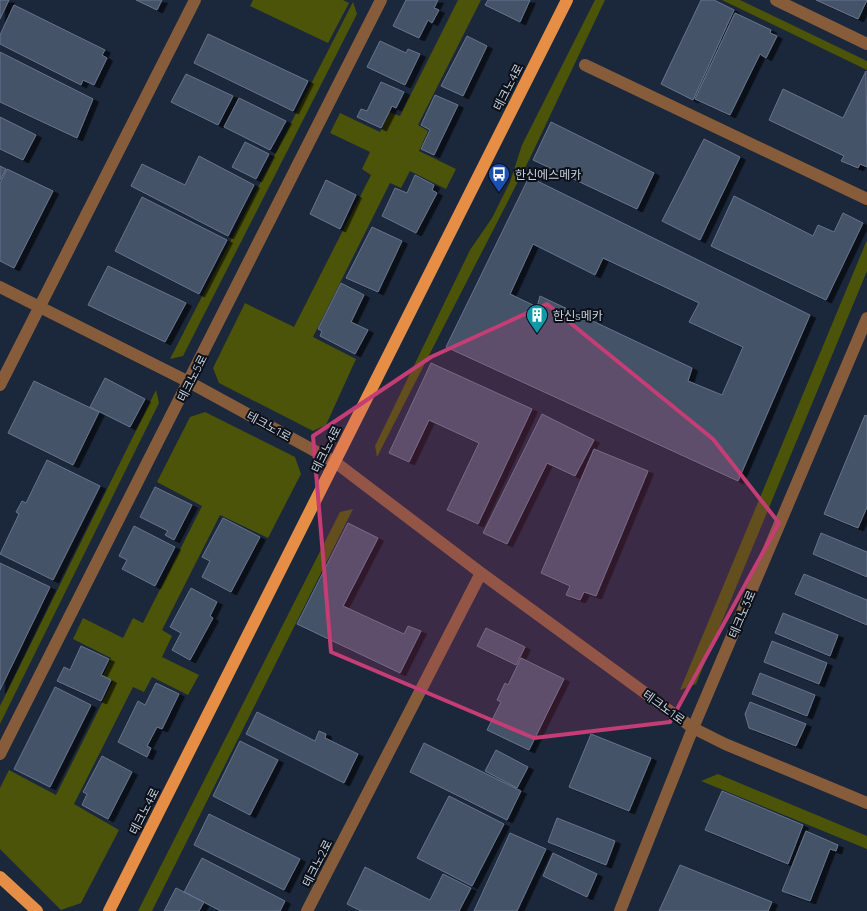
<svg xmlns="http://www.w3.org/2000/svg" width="867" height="911" viewBox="0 0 867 911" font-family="Quicksand,'Noto Sans KR',sans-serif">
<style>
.green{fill:#4b5408}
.building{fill:#455369;stroke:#66748b;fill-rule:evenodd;filter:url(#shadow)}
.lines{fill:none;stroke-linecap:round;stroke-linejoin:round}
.minor{stroke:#875c3b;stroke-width:12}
.major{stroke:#e68e45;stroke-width:12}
.marked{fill:#c43d75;fill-opacity:0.2;stroke:#c43d75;stroke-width:4;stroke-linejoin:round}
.labels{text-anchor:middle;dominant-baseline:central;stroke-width:4;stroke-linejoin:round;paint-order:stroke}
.street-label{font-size:12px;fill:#cad2df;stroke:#0b1019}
.poi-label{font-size:12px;fill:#cad2df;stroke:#0b1019;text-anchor:start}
</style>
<defs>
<filter id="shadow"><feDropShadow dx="5.5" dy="3" stdDeviation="0" flood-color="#0009"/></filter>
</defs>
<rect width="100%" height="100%" fill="#1b273b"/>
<path class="green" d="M253 0H343L349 3 328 43 250 6Z
M458 0H481L418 125 428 131 419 151 456 169 446 189 410 171 401 188 390 183 313 337 356 359 326 425 313 431 219 383 213 368 245 303 294 327 371 175 362 169 370 152 330 133 340 113 380 132 389 112 400 116Z
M595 0H605L529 160 377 457 375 446 470 250 492 218 510 182 522 145Z
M722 0H740L867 61V70Z
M353 2 357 14 183 356 170 359Z
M867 240V271L696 684 680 690Z
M156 390 159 403 0 724V706Z
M205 412 295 457 301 474 268 538 220 515 162 630 172 636 162 657 199 675 188 695 152 677 144 692 133 687 74 804 119 830 81 903 61 910 0 849V788L9 770 56 795 113 681 103 676 111 658 73 639 83 618 123 638 133 618 143 623 202 506 157 482 190 417Z
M353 509 152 911H138L340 512Z
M718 774 867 836V849L701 781Z"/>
<path class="building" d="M0 0H9L0 19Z
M136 0H162L157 10Z
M406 0H438L434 8 439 10 432 23 428 20 419 38 393 26Z
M488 0H530L520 22 485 5Z
M701 0H714L734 10 693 100 661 84Z
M816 0H867L858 19Z
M14 5 105 50 102 55 107 58 94 85 83 80 81 85 0 44V35Z
M735 13 771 30 770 33 777 36 766 58 760 54 730 115 695 99Z
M208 34 308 81 293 111 194 63Z
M467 36 487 46 463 96 441 86Z
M380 41 406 53 408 49 420 54 405 85 367 67Z
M0 52 93 99 77 138 0 102Z
M866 71 867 167 860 164 858 168 841 161 844 156 769 120 783 89 843 118Z
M186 74 233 96 218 125 171 102Z
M381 82 404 92 396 108 392 106 381 128 357 117 361 109 367 111Z
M435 95 458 105 434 155 421 149 430 130 421 125Z
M239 98 286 121 270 150 224 127Z
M0 117 36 135 23 160 0 149Z
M551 122 654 173 637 209 533 160Z
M704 139 740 157 700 240 662 221Z
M245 142 269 154 256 179 232 167Z
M199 156 254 185 228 236 131 186 142 164 185 185Z
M0 166 6 169 0 180Z
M7 169 53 191 14 268 0 261V183Z
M415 175 434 185 432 190 437 193 416 233 382 216 395 188 407 193Z
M529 177 810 315 738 481 446 347ZM533 244 595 275 603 258 699 303 689 322 743 347 722 395 688 381 692 368 540 296 537 307 510 294Z
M326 180 356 195 340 229 310 214Z
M734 196 813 236 818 225 834 232 843 213 863 223 826 300 711 246Z
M142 197 227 240 199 294 115 251Z
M372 227 402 241 378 292 346 278Z
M108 266 186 303 165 342 88 305Z
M341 283 364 295 351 322 368 330 355 354 320 336 322 331 318 329Z
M431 363 532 409 478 524 447 510 479 443 429 420 409 462 389 453Z
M105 378 145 399 130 427 90 407Z
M34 381 99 412 73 465 8 433Z
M542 414 594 440 575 476 547 463 507 544 483 533Z
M865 415 867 416V507L858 528 824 514Z
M594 449 648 471 596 596 584 592 580 600 566 595 570 586 541 573Z
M47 460 100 486 53 580 0 554 19 514 16 512 22 501 26 503Z
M155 487 192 505 174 540 165 535 168 531 140 517Z
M223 518 260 537 231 592 202 577 210 561 202 557Z
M348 523 378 538 343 606 404 634 408 626 421 631 400 673 297 624Z
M134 526 175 547 155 586 122 569 127 560 119 556Z
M821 533 867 552V577L813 554Z
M0 563 50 587 0 690Z
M804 574 867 600V625L795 594Z
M191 588 217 602 210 616 213 618 190 660 172 650 181 633 170 627Z
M783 613 838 635 830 656 775 633Z
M486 628 525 647 516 665 477 646Z
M772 641 827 663 819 684 764 662Z
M81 646 109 659 101 675 111 680 101 701 57 681 64 667 70 670Z
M521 658 564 679 529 750 487 730 501 702 497 700 505 683 508 685Z
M760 673 815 695 807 716 752 694Z
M156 683 179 694 162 729 157 727 147 746 151 748 147 757 118 742 138 701 145 705Z
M55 687 91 705 50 787 14 769Z
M750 702 806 724 796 746 749 728 745 714Z
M257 712 315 741 319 731 326 734 325 738 358 754 344 783 246 734Z
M591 734 651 758 629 811 569 787Z
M240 741 278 760 250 815 213 796Z
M424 743 521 791 507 820 410 772Z
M496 750 528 767 517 788 485 771Z
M102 756 132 772 108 819 82 805 87 794 83 792Z
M722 791 803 825 788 864 705 830Z
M449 796 504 824 472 886 417 858Z
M209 814 300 859 284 890 194 845Z
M557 818 615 841 606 865 548 842Z
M806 831 838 845 836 851 830 849 810 901 782 891Z
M510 833 546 849 517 911H474Z
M553 853 597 874 587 897 543 876Z
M202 858 285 901 280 911H221L184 892Z
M680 865 772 902 768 911H659Z
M365 867 430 900 443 874 471 888 459 911H361L347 904Z
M176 888 204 902 199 911H164Z"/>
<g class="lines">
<path class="minor" d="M776 0 867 44
M585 65 867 199
M0 287 189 382 335 462 481 573 693 728 725 744 867 803
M0 385 195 0
M0 754 381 0
M307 911 481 573
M620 911 693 728 867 318"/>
<path class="major" d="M0 877 37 911
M109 911 567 0"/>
</g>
<path class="marked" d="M547 304 713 439 779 523 670 722 534 738 331 652 313 436 431 357Z"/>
<defs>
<g id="bus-pin" transform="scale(1.125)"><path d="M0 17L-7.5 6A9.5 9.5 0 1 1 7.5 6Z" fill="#1a4fb4" stroke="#0b1019"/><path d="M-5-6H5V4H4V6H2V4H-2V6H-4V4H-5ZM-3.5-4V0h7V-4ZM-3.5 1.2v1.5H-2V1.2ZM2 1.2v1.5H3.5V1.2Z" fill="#fff"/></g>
<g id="building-pin" transform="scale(1.125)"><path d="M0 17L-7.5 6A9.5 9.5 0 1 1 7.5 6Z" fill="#0f9aa8" stroke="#0b1019"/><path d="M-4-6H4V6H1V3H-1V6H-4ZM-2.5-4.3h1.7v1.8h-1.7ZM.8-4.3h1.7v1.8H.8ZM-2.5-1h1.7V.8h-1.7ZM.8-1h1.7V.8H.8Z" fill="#fff"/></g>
</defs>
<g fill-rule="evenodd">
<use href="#bus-pin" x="499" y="174"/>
<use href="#building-pin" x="537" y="315"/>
</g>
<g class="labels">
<g class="street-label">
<text transform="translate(508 87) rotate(-63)">테크노4로</text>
<text transform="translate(192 378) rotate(-63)">테크노5로</text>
<text transform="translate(269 426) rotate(29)">테크노1로</text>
<text transform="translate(326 449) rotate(-63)">테크노4로</text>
<text transform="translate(742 614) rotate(-67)">테크노3로</text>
<text transform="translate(664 707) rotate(36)">테크노1로</text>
<text transform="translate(144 811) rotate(-63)">테크노4로</text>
<text transform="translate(317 863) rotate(-63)">테크노2로</text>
</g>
<g class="poi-label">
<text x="515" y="174">한신에스메카</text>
<text x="553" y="315">한신s메카</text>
</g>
</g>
</svg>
